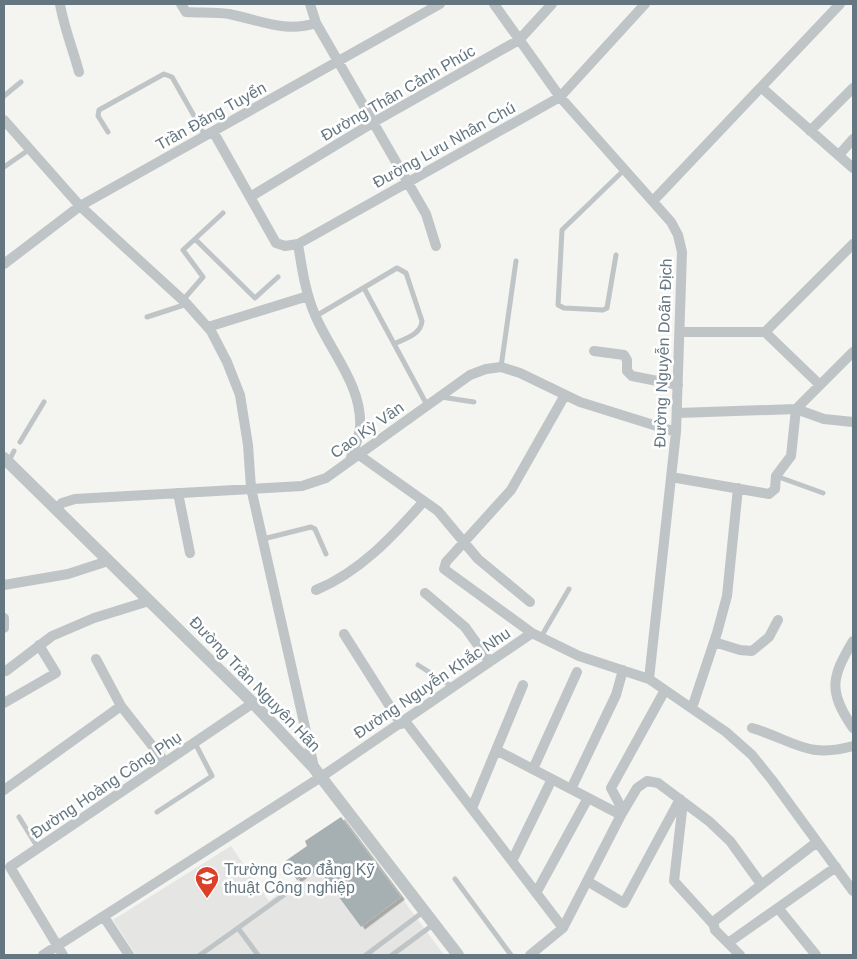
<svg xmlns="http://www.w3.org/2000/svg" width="857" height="959" viewBox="0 0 857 959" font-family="Arial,sans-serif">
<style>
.built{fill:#e5e5e4}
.building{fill:#a6afb2;filter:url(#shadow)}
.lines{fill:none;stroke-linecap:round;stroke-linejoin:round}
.service{stroke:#bfc4c6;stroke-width:5}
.minor{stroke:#bfc4c6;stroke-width:10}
.tertiary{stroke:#bfc4c6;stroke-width:12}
.labels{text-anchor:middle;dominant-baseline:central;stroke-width:5;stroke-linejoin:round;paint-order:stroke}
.street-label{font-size:16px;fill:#647680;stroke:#fff}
.poi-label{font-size:16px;fill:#647680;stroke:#fff;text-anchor:start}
</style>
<defs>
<filter id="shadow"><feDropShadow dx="4" dy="2.5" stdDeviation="0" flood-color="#0004"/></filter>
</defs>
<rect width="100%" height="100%" fill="#f4f4f0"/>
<path class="built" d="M231 846 269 901 316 866 361 927 401 897 444 955H136L113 920Z"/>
<path class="building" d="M341 817 401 897 361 927 316 866 297 880 284 862 307 846 305 841Z"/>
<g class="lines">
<path class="service" d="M4 96 21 82
M108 132 98 116 99 110 164 74 172 77 206 137
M4 167 30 149
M195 239 255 298 278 277
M616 255 607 308 603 310 564 308 558 305 562 230 624 170
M364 288 427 405
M183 300 203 277 183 250 223 213
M316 316 397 268 406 273 422 321C421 335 404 339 394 344
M147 317 187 304
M501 367 516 261
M441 397 474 402
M20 442 44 402
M9 461 14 451
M776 476 823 493
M263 539 311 527 315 529 326 554
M541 637 569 589
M418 665 453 687
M157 812 212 776 195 743
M19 817 38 848
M455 879 511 955
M238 928 299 884
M200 955 238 928 258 955
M366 955 423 912
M392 955 434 924"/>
<path class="minor" d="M60 4C64 28 73 49 79 72
M181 4 186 12C201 13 214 12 229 14 260 20 285 33 316 23
M310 4 316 23 426 214 436 246
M494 4 560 97 671 222 678 235 682 252 676 432 649 679
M762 88 853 168
M4 120 80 206 187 304 211 331 227 362 240 395 248 445 251 488 314 767
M810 131 853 88
M214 133 276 243 285 246 298 244 560 97 645 4
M839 155 853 139
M250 197 374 122 519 40 552 4
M653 201 840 4
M298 244C302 268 305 292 315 315 330 351 363 386 360 428 359 439 353 450 350 461
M4 264 80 206 440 4
M208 327 308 296
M680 332H765L853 244
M765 332 820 385
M594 351 624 355 627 360V371L632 376 678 385
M678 413 796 409 853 352
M359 455 438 511 478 559 530 602
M671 477 769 494 775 489 776 476 791 456 796 409 824 419 853 422
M178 493 190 553
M56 509 62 503 75 499 302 486 326 478 470 375 486 369 501 367 520 373 580 402 676 432
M4 585 68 574 108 561
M316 590C360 572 393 536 424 501
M425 593 465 627 490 662
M4 618V628
M532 633 444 569 446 562 511 490 565 395
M344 634 401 724
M853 641C831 678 828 691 853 728
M714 642 740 650 752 651 769 637 778 620
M96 659 121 706 165 762
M6 671 52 636 94 618 149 601
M4 703 56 673 39 645
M692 708 717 633 727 596 738 488
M405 721 563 928
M752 728C795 741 807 759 853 746
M496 750 621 815
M533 769 577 672
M571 789 616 695 623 670
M4 790 121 706
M683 802 674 881 714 925
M472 808 523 685
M623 811 611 788 665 690
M512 861 552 779
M587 881 624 903 680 799
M536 893 588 798
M778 908 816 955
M104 917 129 955
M728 943 836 867
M43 955 321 777 532 633 579 656 649 679 726 732 752 755 772 780 853 891
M63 955 10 867 253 703
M530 955 563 928 621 815 637 788 647 781 658 783 710 822 730 841 761 884
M740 955 715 930 713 922 817 842"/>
<path class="tertiary" d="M4 458 253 703 314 768 458 955"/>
</g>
<defs>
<g id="university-pin" transform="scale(1.25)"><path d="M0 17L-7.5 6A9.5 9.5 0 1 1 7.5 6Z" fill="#dc4028" stroke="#fff"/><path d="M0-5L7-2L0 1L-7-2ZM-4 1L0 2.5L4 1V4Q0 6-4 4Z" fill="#fff"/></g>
</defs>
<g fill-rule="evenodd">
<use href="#university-pin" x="207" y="878"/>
</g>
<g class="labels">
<g class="street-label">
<text transform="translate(398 93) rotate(-30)">Đường Thân Cảnh Phúc</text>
<text transform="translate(211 116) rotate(-29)">Trần Đăng Tuyển</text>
<text transform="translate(444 145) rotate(-29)">Đường Lưu Nhân Chú</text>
<text transform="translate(663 353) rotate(-88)">Đường Nguyễn Doãn Địch</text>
<text transform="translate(367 430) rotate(-35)">Cao Kỳ Vân</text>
<text transform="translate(432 683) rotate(-34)">Đường Nguyễn Khắc Nhu</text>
<text transform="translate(255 684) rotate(46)">Đường Trần Nguyên Hãn</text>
<text transform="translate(106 785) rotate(-34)">Đường Hoàng Công Phụ</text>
</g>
<g class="poi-label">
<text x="224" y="869">Trường Cao đẳng Kỹ<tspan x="224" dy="18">thuật Công nghiệp</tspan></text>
</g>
</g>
<rect width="857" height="959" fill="none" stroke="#647680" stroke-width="10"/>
</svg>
